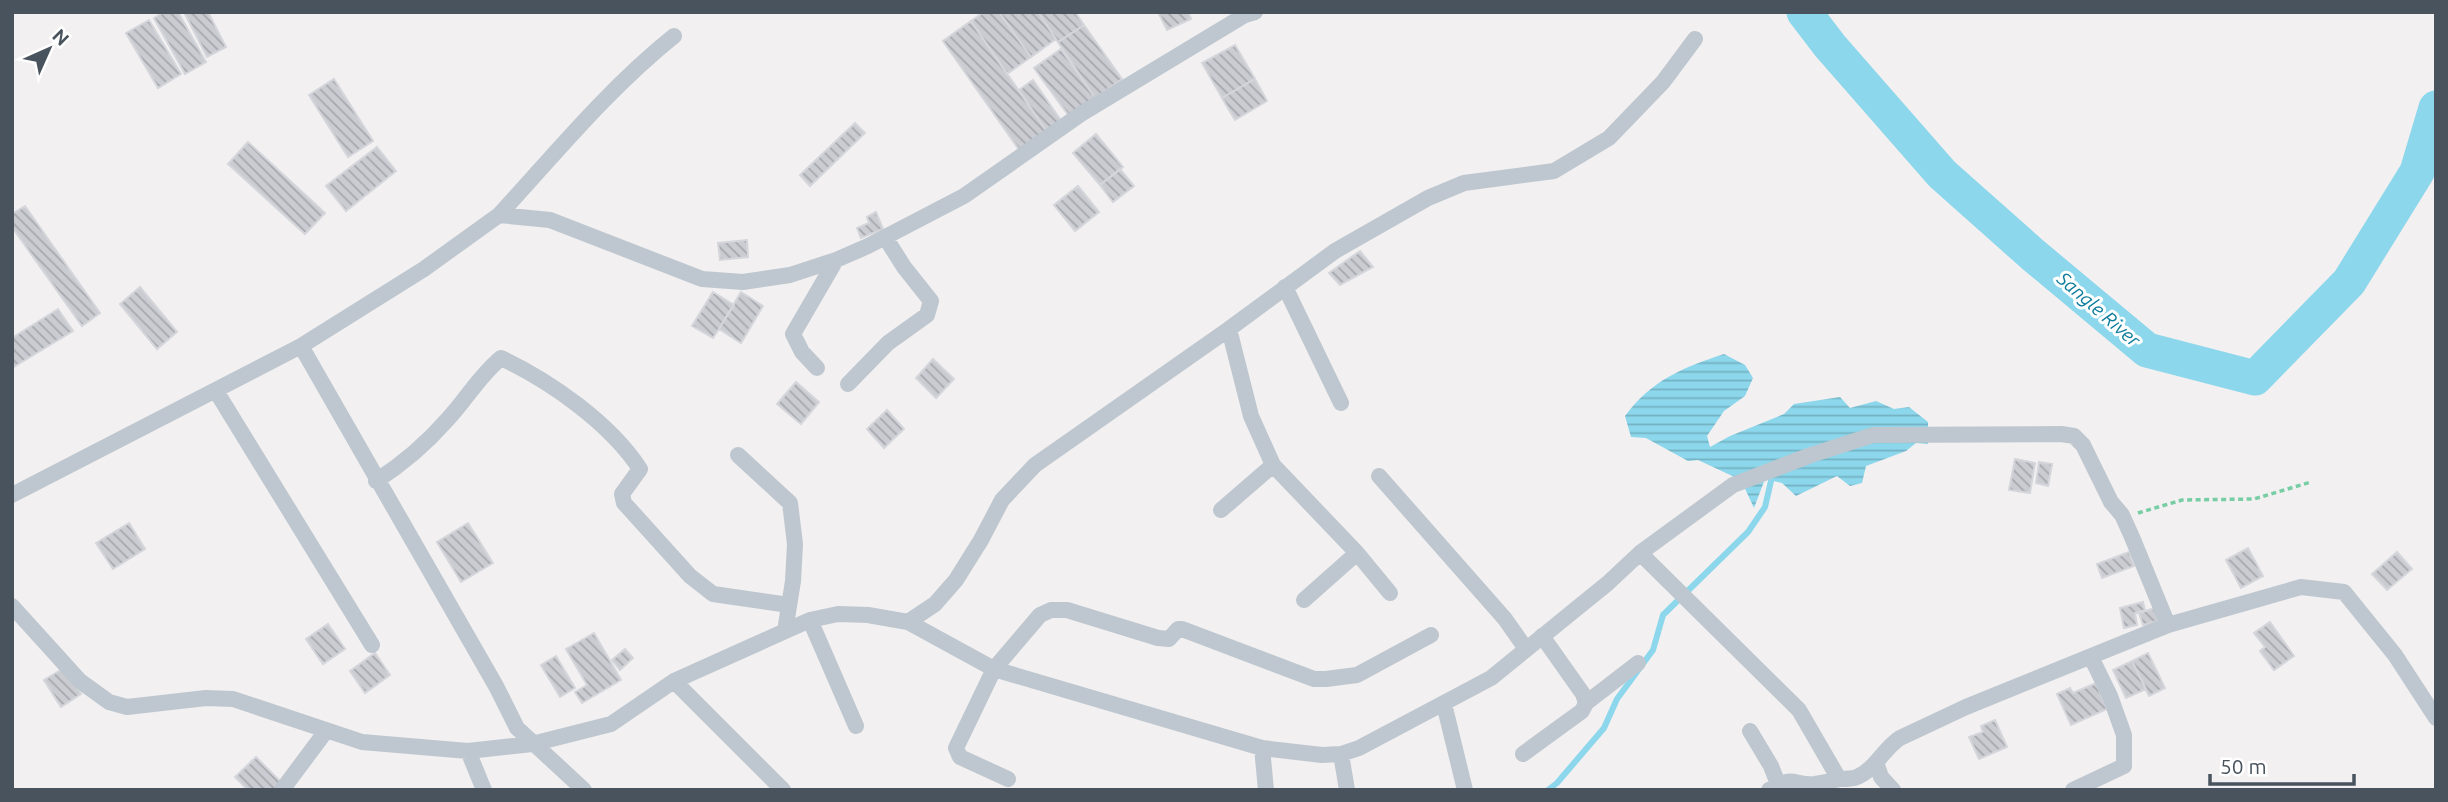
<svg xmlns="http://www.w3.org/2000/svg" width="2448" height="802" viewBox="0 0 2448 802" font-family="Ubuntu,sans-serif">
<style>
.water{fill:url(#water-rules)}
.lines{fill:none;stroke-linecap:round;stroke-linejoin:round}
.stream{stroke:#8cd7ec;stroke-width:6}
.river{stroke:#8cd7ec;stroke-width:35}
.building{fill:url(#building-back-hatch);stroke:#d4d6db;stroke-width:2}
.path{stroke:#77cea4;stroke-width:3.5;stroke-dasharray:5 3.5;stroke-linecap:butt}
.minor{stroke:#bec7cf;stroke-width:16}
.labels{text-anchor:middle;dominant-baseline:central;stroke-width:6;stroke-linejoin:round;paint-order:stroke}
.water-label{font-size:19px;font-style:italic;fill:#0c7c9c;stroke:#fff}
</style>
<defs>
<pattern id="water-rules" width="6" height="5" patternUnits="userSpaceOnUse" patternTransform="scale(1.75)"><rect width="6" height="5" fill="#8cd7ec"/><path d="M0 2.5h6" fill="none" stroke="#74b1c2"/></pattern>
<pattern id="building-back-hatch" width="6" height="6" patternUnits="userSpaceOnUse" patternTransform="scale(1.75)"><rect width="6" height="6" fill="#caccd2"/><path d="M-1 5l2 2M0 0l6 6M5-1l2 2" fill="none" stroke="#a6a8ae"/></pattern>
</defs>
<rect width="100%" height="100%" fill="#f2f0f0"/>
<path class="water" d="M1724 354 1745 365 1753 378 1745 396 1724 411 1707 436 1710 447 1730 436 1784 414 1794 404 1840 397 1850 408 1876 401 1894 409 1909 407 1928 422V444L1916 443 1906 451 1866 466 1862 483 1850 486 1837 476 1796 496 1782 483 1765 479 1754 508 1741 480 1698 460 1688 461 1646 438 1631 437 1625 416C1652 380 1682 368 1724 354Z"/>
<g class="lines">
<path class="stream" d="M1548 790 1557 783 1604 728 1617 699 1653 650 1663 615 1748 532 1765 507 1771 481"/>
<path class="river" d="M1804 12 1830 46 1942 174 2032 254 2147 350 2255 378 2349 282 2417 172 2436 108"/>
</g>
<path class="building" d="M164 12H178L206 62 185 74 154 18Z
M184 12H208L226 47 207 57Z
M984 12H999L1031 57 1007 74 971 21Z
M999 12H1038L1056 39 1031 57Z
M1038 12H1075L1084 25 1058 42Z
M1158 12H1188L1191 19 1167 30Z
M149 20 181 74 158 88 126 33Z
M971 21 1047 132 1020 151 943 41Z
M1084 25 1122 79 1095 98 1058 42Z
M1235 45 1255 79 1222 98 1202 63Z
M1061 49 1095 98 1069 116 1034 68Z
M334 79 373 141 348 157 309 95Z
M1255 79 1267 101 1235 120 1222 98Z
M1033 80 1062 122 1047 132 1019 90Z
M855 123 865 133 810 186 800 175Z
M1096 134 1123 167 1100 185 1073 153Z
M248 142 325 213 305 234 228 164Z
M377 147 396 171 346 211 326 186Z
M1120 169 1134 186 1113 202 1100 185Z
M1078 186 1099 212 1075 231 1054 205Z
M25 206 100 313 82 326 12 227V214Z
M876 212 883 229 861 238 857 228 869 223 867 217Z
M747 240 748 257 720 260 718 243Z
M1360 251 1373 267 1340 285 1329 273Z
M140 287 177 332 157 349 120 304Z
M713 292 734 305 713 338 692 326Z
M741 292 763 306 741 343 719 329Z
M58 309 73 331 12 368V338Z
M933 359 954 379 936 398 916 378Z
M796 382 819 402 801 424 777 404Z
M887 410 904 429 884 448 867 429Z
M2015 459 2035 463 2030 493 2009 490Z
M2039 462 2052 464 2048 486 2036 483Z
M129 523 145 549 113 569 96 543Z
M468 523 493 563 461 582 437 542Z
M2248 548 2263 576 2241 588 2226 560Z
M2129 552 2134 566 2102 578 2097 564Z
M2397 552 2412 569 2387 590 2372 574Z
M2143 602 2145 610 2135 613 2137 625 2124 628 2120 608Z
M2155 608 2158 621 2143 625 2139 613Z
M2270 622 2294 656 2274 670 2260 651 2265 647 2254 633Z
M328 624 345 649 323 664 306 639Z
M594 633 621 680 582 703 575 692 587 685 566 649Z
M625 649 633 658 620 670 612 660Z
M375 653 390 675 365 693 350 671Z
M2148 653 2165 688 2149 696 2132 661Z
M556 656 575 688 560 697 541 665Z
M2132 661 2146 689 2126 698 2113 670Z
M64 668 81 694 61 707 44 680Z
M2096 683 2107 709 2071 725 2057 694 2070 688 2073 693Z
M1995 720 2007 747 1979 759 1969 737 1983 732 1981 726Z
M256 757 283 784 277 790H248L235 777Z"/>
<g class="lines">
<path class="path" d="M2138 513 2182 500 2254 499 2311 482"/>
<path class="minor" d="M499 215C555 154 609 88 674 36
M1285 287 1341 403
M1229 329 1251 416 1273 465 1357 553 1390 593
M301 346 496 686 517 728 584 790
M817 368 802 352 793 334 836 260
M848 384 888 343 927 315 931 301 904 267 885 237
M216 391 372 645
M738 455 790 503 795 544 793 581 785 631
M1379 476 1505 619 1526 649
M376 481C404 463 425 445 447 420 466 400 479 376 501 358 550 381 610 423 640 469L622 494 624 503 690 576 713 594 789 605
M12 495 301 346 424 269 499 215 550 220 702 279 743 282 790 275 836 260 868 246 964 196 1081 114 1245 15 1255 12
M1221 510 1273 465
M1640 553 1799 710 1839 779C1844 779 1852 779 1857 777 1875 770 1884 748 1900 738L1966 707 2168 625 2301 587 2344 592 2395 655 2436 718
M1304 600 1357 553
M12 606 80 681 109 702 127 707 206 698 233 699 362 742 468 751 532 744 611 724 674 681 810 620 838 614 868 615 908 622 994 669 1262 748 1322 755 1341 754 1359 748 1491 678 1608 583 1640 553 1733 485 1811 455 1873 435 2061 434 2074 436 2083 445 2111 502 2122 515 2132 537 2168 625
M810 620 856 726
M908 622 935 604 956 580 981 540 1002 500 1035 465 1229 329 1335 251 1428 198 1464 183 1554 171 1609 138 1663 82 1695 39
M674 681 783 790
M1586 703 1638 663
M1444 704 1465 790
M1750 731 1771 766 1778 784
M1262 748 1266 790
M468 751 484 790
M1341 754 1347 790
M1523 754 1582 711 1586 703 1583 694 1542 636
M1876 762 1881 777 1893 790
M1008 779 960 757 956 748 994 669 1040 615 1051 610H1067L1158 638 1169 639 1178 629H1182L1314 679H1326L1357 675 1431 635
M282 790 326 731
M1769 790C1794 774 1794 786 1815 784 1823 783 1832 781 1839 779
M2073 790 2124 766V735L2110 696 2091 657"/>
</g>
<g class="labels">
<g class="water-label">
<text transform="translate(2099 309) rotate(41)">Sangle River</text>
</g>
</g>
<rect width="2448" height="802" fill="none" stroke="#48535d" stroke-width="28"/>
<g transform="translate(49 49) rotate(45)" stroke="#ffffff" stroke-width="5" paint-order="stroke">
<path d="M0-5L12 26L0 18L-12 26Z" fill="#48535d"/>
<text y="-10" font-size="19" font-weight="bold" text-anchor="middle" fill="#48535d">N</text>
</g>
<path d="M2210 774v10h144v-10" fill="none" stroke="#48535d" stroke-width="3.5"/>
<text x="2220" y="774" font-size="21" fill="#48535d" stroke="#ffffff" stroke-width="5" paint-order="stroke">50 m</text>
</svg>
